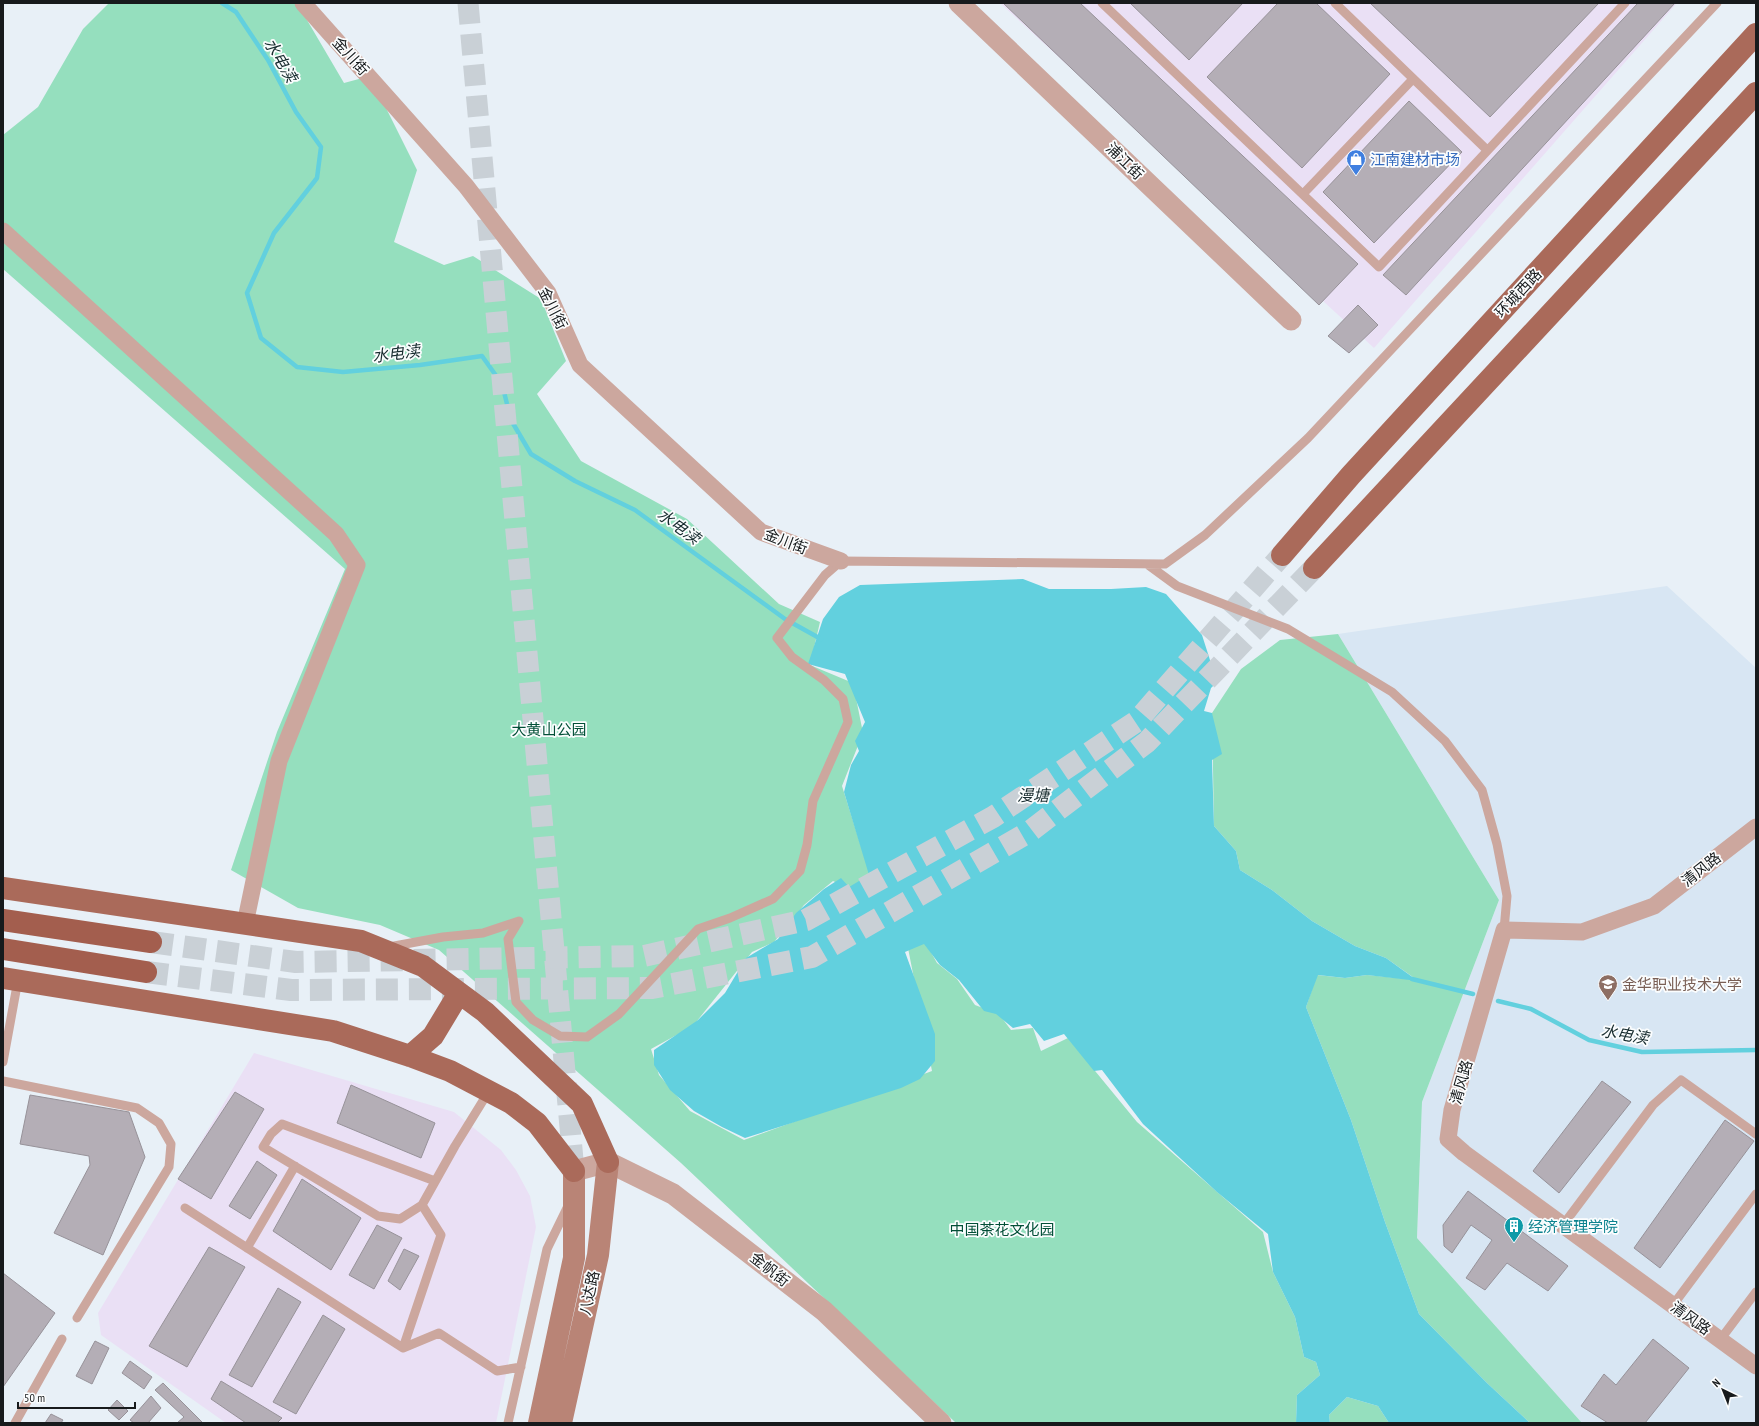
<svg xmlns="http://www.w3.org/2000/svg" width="1759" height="1426" viewBox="0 0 1759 1426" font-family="'PT Sans Narrow','Noto Sans SC',sans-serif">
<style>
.commercial{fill:#eae0f5}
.built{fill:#d8e6f3}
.green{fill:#95dfbe}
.water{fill:#62d0de}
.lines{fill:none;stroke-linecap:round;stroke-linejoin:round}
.stream{stroke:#62d0de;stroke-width:4.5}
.building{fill:#b4aeb6;stroke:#979299}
.tertiary-tunnel{stroke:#c9d0d6;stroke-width:21;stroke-dasharray:21 10;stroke-linecap:butt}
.trunk-tunnel{stroke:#c9d0d6;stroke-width:22;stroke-dasharray:22 11;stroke-linecap:butt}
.service{stroke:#cca79e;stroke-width:9}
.minor{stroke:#cca79e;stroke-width:17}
.tertiary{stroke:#cca79e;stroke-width:21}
.secondary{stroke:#b98476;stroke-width:22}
.primary{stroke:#aa6a5a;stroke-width:22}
.trunk{stroke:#a35e4e;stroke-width:22}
.labels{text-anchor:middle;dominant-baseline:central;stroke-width:3.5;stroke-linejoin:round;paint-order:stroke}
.street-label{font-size:15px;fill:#171a1c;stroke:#fbfdfe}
.shop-label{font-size:15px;fill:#366cbe;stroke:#fbfdfe;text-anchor:start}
.park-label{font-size:15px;fill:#024f37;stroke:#fbfdfe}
.education-label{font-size:15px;fill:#785e54;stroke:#fbfdfe;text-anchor:start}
.culture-label{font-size:15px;fill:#0d838f;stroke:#fbfdfe;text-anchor:start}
.water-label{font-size:16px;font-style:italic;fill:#192d30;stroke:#fbfdfe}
</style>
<rect width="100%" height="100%" fill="#e8f0f7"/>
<path class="commercial" d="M1000 3H1677L1374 348Z
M254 1053 454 1112 501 1150 516 1170 530 1196 536 1227 496 1423H226L101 1335 98 1313Z"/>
<path class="built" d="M1667 586 1756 668V1423H1582L1417 1238 1422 1102 1499 900 1338 634Z"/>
<path class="green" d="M109 3H297L344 83 370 76 417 170 394 242 444 265 473 256 541 299 566 361 537 394 581 461 687 519 779 604 820 622 810 665 853 683 863 733 842 786 870 875 850 889 833 881 804 905 774 942 752 952 693 1026 651 1049 659 1075 690 1111 744 1140 932 1071 908 948 924 940 937 963 957 979 975 1005 999 1014 1011 1030 1033 1028 1041 1051 1068 1038 1137 1122 1263 1232 1273 1272 1295 1317 1304 1357 1316 1362 1320 1375 1297 1395 1296 1423H956L681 1163 439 950 380 925 298 908 231 870 277 732 345 569 3 269V135L38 107 83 29Z
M1338 634 1499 900 1422 1102 1417 1238 1582 1423H1530L1487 1383 1419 1314 1385 1222 1351 1120 1306 1007 1317 975 1345 978 1367 975 1417 980 1386 958 1355 946 1312 921 1272 890 1240 870 1236 851 1214 826 1212 713 1241 669 1280 640Z
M1347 1397 1378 1406 1389 1423H1330L1329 1415Z"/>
<path class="water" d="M1023 579 1049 589H1111L1146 587 1166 594 1202 635 1217 682 1211 688 1204 711 1212 713 1222 754 1212 760 1214 826 1236 851 1240 870 1272 890 1312 921 1355 946 1386 958 1418 981 1367 975 1345 978 1318 975 1306 1007 1351 1120 1385 1222 1419 1314 1487 1383 1530 1423H1389L1378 1406 1347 1397 1329 1415 1330 1423H1296L1297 1395 1320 1375 1316 1362 1304 1357 1295 1317 1273 1272 1268 1234 1217 1192 1143 1124 1102 1070 1094 1071 1064 1034 1044 1041 1030 1024 1013 1028 996 1014 984 1011 959 980 940 965 924 944 905 952 935 1034V1061L920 1079 901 1088 745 1138 722 1127 694 1111 670 1090 654 1065V1050L698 1020 725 993 746 958 778 939 796 913 824 889 841 878 849 887 869 875 844 792 851 765 859 751 855 741 865 722 845 674 808 664 823 619 839 597 860 585Z"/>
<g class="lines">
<path class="stream" d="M222 3 236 12 268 60 296 112 321 147 317 178 274 233 247 293 261 338 297 367 343 372 420 365 482 356 502 384 511 420 531 454 575 481 635 510 785 619 821 639
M1412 979 1473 994
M1498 1001 1531 1009 1589 1040 1642 1052 1756 1050"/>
</g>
<path class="building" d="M1003 3H1080L1358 264 1319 305Z
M1130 3H1243L1189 60Z
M1278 3H1316L1390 74 1302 168 1207 77Z
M1370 3H1599L1490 117Z
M1638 3H1675L1406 295 1383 275Z
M1409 101 1462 152 1374 243 1323 192Z
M1358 305 1378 325 1349 353 1328 336Z
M1602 1081 1631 1102 1559 1193 1533 1171Z
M351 1085 435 1123 421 1158 337 1123Z
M235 1092 264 1109 211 1199 178 1179Z
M30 1095 129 1112 145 1157 103 1255 54 1233 90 1165 89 1156 20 1144Z
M1725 1120 1754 1141 1660 1268 1634 1248Z
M257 1161 277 1175 250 1219 229 1206Z
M302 1179 361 1218 331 1270 273 1231Z
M1468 1191 1568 1266 1548 1291 1507 1263 1485 1290 1466 1278 1492 1240 1471 1225 1452 1253 1444 1246 1443 1225Z
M377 1225 402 1238 374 1289 349 1275Z
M209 1247 245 1267 187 1367 149 1346Z
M404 1249 419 1256 400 1290 388 1281Z
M3 1273 55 1313 3 1387Z
M278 1288 301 1302 252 1387 229 1375Z
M323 1315 345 1329 296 1414 273 1402Z
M1653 1339 1689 1368 1645 1423H1608L1581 1406 1604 1374 1616 1385Z
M95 1341 109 1348 92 1384 76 1376Z
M130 1361 152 1377 144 1389 122 1373Z
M221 1381 282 1418 277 1423H246L211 1399Z
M163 1383 203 1423H177L184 1417 155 1390Z
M151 1396 161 1408 148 1423H134L130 1420Z
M117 1400 128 1411 119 1420 108 1410Z
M51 1414 63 1420 61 1423H45Z"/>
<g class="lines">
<path class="tertiary-tunnel" d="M468 3 574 1171"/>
<path class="trunk-tunnel" d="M151 942 296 962 644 956 806 920 993 817 1137 721 1282 555
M146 972 291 990 652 988 812 957 1029 832 1147 742 1314 568"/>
<path class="service" d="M1102 3 1379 267 1625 3
M1335 3 1487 150
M1303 194 1413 79
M1147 564 1177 586 1288 629 1392 692 1445 741 1482 790 1497 844 1507 896 1504 930
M389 947 443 937 483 933 519 921 508 939 516 1002 533 1020 560 1036 587 1037 619 1014 698 929 730 918 773 899 800 871 807 845 813 801 848 722 843 699 824 680 792 657 777 638 825 575 841 561 1165 564 1205 535 1308 438 1717 3
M3 1062 18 980
M3 1081 137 1108 159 1123 171 1144 169 1167 77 1318
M435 1181 282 1124 271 1134 263 1147 378 1216 400 1219 422 1205 455 1146 489 1091
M185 1208 403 1348 439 1333 497 1371 521 1367
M1563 1225 1653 1105 1681 1080 1756 1134
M247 1248 295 1166
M1673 1305 1756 1194
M1720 1340 1756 1292
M403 1348 441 1235 422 1205
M15 1423 62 1339
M508 1423 547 1249 568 1206"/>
<path class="minor" d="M303 3 466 186 548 293 580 365 761 532 841 561
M3 231 336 534 357 565 279 761 245 924
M1756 827 1654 906 1582 932 1504 930 1452 1110 1448 1139 1464 1153 1756 1366"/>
<path class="tertiary" d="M959 3 1291 320
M574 1171 608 1162 673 1194 824 1311 941 1423"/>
<path class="secondary" d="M539 1423 574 1258V1171
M561 1423 598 1255 608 1162"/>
<path class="primary" d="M1282 555 1351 475 1756 34
M1314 568 1756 93
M3 888 361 941 423 966 485 1012 582 1104 608 1162
M3 978 333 1031 410 1056 450 1071 511 1103 537 1123 574 1171
M410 1056 433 1036 459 993"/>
<path class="trunk" d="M3 920 151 942
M3 949 146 972"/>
</g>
<defs>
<g id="shop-pin" transform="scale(1)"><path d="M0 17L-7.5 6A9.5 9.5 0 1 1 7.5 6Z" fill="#3f7fe0" stroke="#fbfdfe"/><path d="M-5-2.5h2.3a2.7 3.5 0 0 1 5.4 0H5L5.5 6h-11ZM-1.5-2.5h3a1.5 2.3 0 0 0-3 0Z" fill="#fff"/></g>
<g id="university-pin" transform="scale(1)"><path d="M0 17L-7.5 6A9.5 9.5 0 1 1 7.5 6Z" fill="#8d6e63" stroke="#fbfdfe"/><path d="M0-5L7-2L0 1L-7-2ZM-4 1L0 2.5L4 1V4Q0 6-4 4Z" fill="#fff"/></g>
<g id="building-pin" transform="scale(1)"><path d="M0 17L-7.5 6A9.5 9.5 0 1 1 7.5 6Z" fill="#0f9aa8" stroke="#fbfdfe"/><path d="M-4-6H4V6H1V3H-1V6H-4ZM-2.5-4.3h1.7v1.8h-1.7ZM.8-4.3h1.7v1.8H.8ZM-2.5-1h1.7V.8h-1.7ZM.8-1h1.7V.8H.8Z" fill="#fff"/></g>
</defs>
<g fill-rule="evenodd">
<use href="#shop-pin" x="1356" y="159"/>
<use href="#university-pin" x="1608" y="984"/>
<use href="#building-pin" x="1514" y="1226"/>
</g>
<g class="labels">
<g class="street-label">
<text transform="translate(351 56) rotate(48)">金川街</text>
<text transform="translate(1125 161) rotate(44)">浦江街</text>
<text transform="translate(1518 293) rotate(-47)">环城西路</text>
<text transform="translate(553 308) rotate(63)">金川街</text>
<text transform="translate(786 541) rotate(21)">金川街</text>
<text transform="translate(1701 869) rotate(-38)">清风路</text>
<text transform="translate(1461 1082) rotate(-74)">清风路</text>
<text transform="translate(770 1269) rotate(38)">金帆街</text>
<text transform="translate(589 1293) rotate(-78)">八达路</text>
<text transform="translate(1691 1318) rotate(36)">清风路</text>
</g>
<g class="shop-label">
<text x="1370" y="159">江南建材市场</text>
</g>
<g class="park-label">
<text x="549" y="729">大黄山公园</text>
<text x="1002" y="1229">中国茶花文化园</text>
</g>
<g class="education-label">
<text x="1622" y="984">金华职业技术大学</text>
</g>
<g class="culture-label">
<text x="1528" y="1226">经济管理学院</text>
</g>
<g class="water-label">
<text transform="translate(281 60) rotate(59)">水电渎</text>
<text transform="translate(396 353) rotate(-7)">水电渎</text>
<text transform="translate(679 526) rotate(36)">水电渎</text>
<text x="1033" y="795">漫塘</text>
<text transform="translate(1625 1034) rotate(10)">水电渎</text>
</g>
</g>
<rect width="1759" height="1426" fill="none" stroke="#171a1c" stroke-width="8"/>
<g transform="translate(1723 1390) rotate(317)" stroke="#fbfdfe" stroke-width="3" paint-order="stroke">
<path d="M0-3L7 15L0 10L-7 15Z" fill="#171a1c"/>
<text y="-6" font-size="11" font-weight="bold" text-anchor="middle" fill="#171a1c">N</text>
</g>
<path d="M18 1402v6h117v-6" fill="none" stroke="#171a1c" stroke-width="2"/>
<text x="24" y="1402" font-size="12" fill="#171a1c" stroke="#fbfdfe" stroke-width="3" paint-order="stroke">50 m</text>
</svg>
